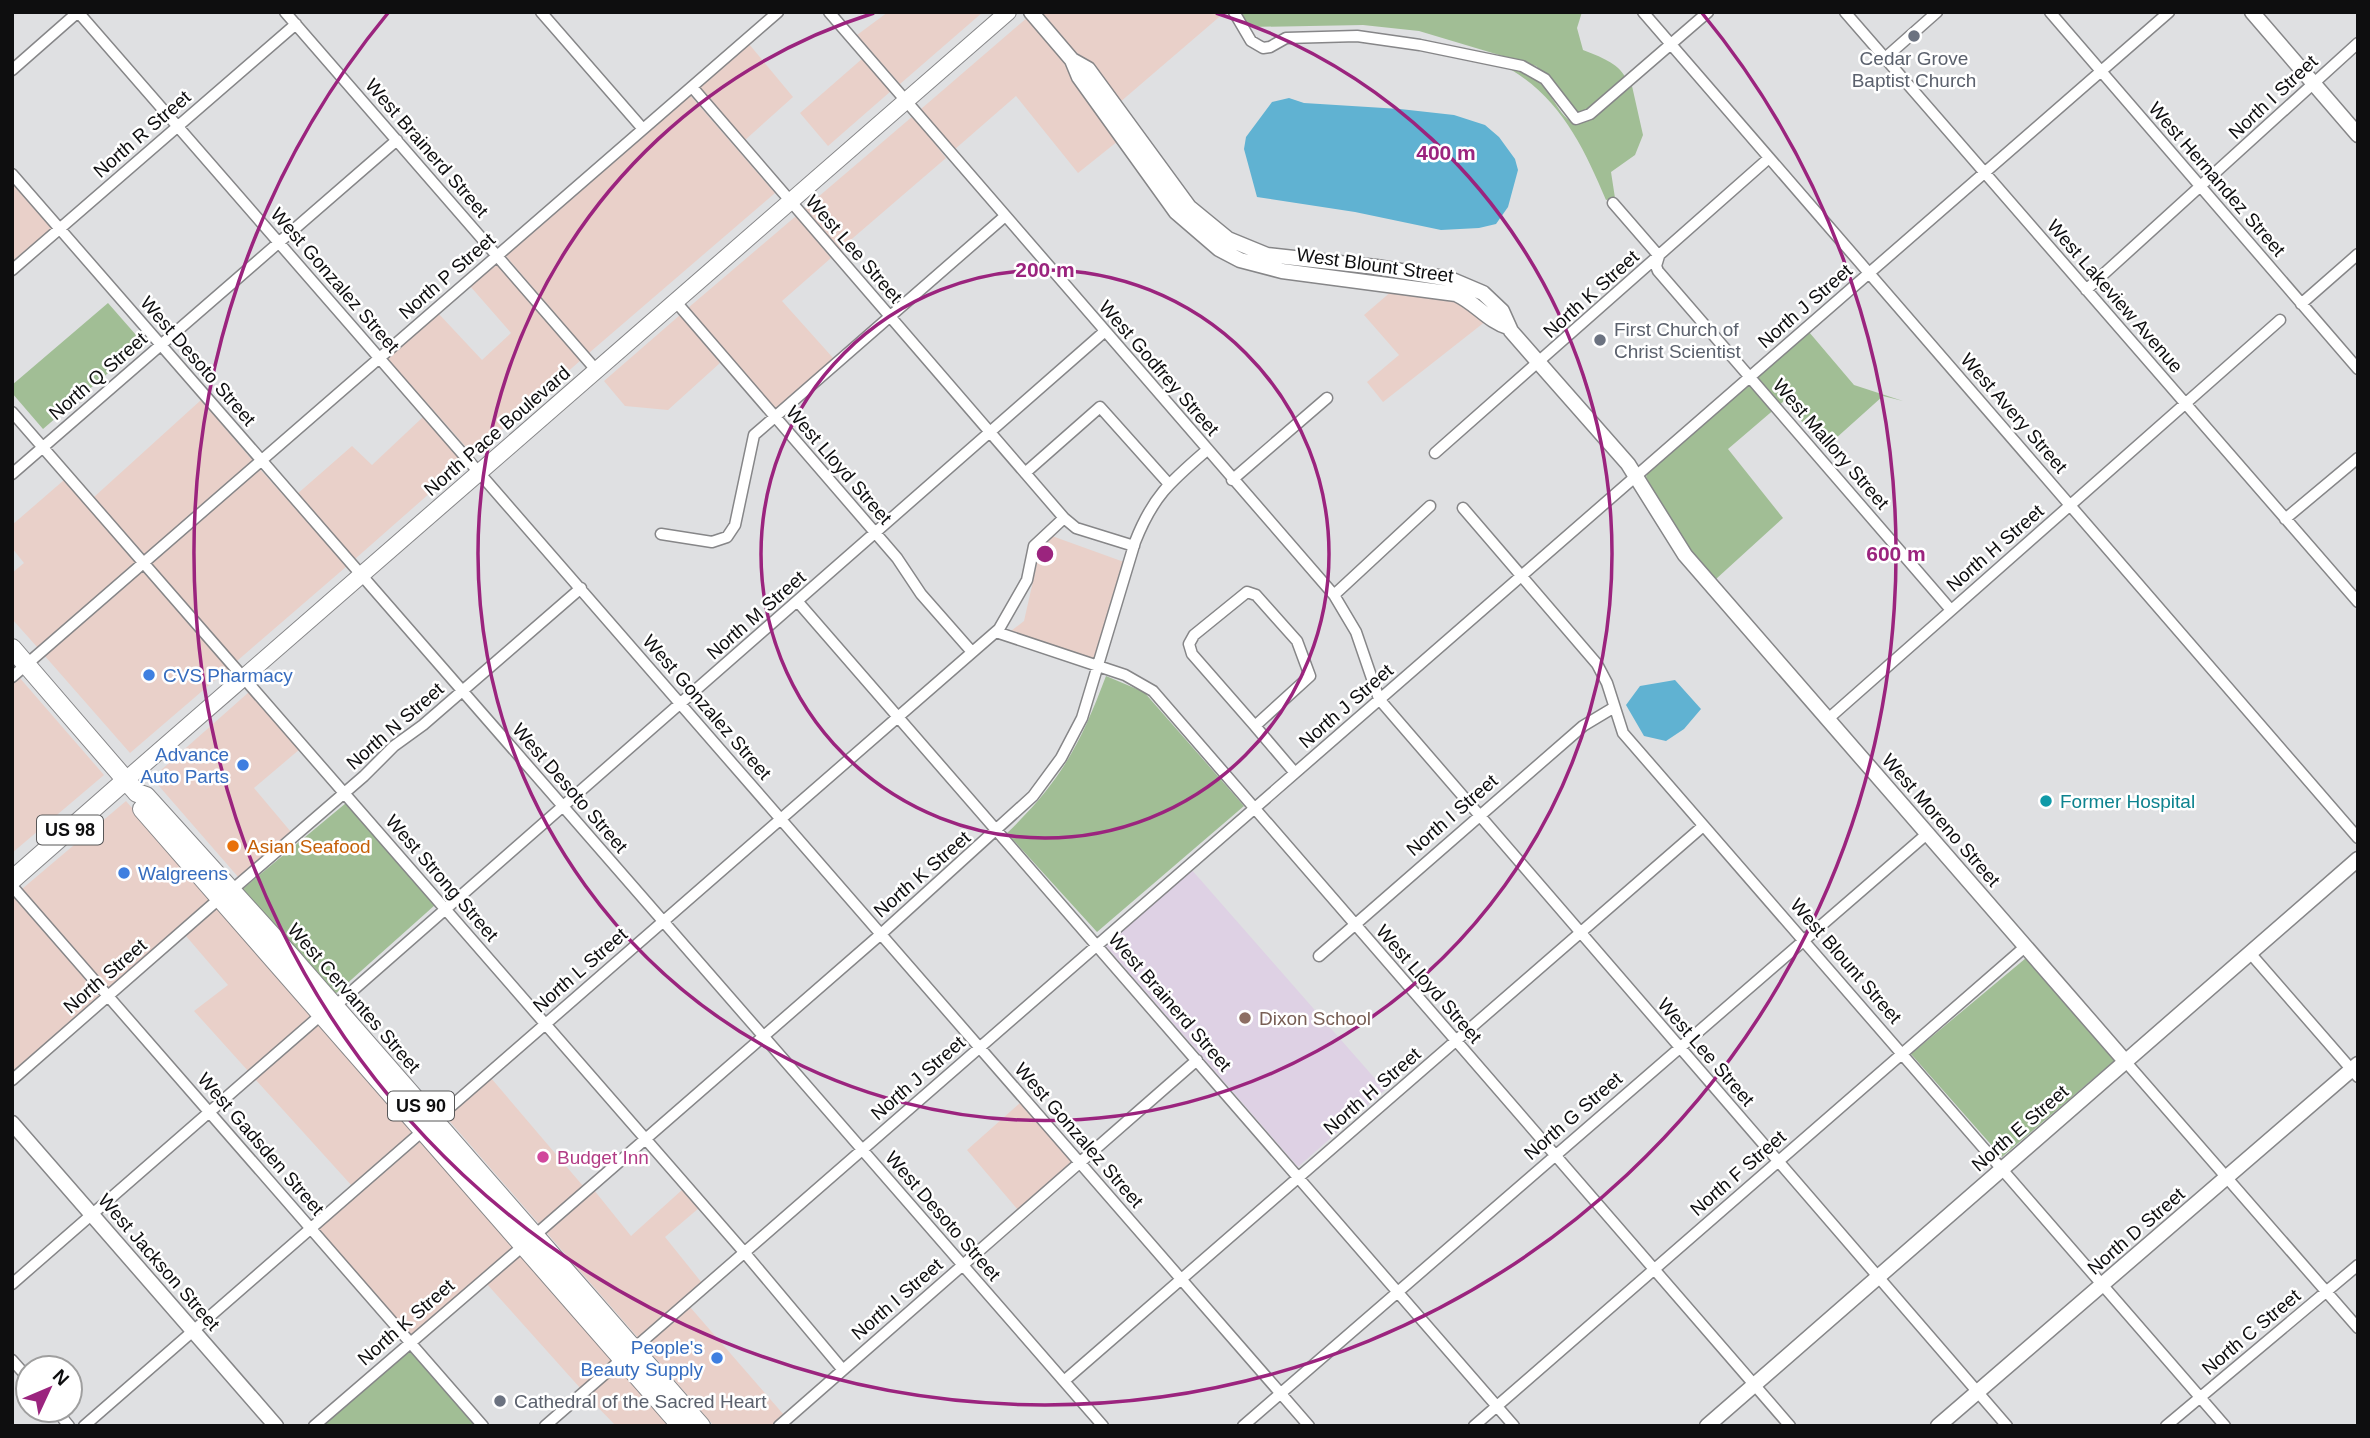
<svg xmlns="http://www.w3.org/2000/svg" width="2370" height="1438" viewBox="0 0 2370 1438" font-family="Arial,sans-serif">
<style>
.commercial{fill:#e9d0c9}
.education{fill:#ded1e4}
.green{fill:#a1be95}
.water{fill:#60b2d2}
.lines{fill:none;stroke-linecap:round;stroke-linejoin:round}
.minor-casing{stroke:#868688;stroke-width:13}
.tertiary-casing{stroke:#868688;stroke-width:17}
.secondary-casing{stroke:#868688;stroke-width:18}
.primary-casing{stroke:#868688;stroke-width:20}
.minor{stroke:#fff;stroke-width:10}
.tertiary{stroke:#fff;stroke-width:14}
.secondary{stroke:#fff;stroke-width:16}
.primary{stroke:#fff;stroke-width:18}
.ring{fill:none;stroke:#9b247e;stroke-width:3.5}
.worship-dot{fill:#6b7280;stroke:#fff;stroke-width:2.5}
.shop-dot{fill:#3f7fe0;stroke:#fff;stroke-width:2.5}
.culture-dot{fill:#0f9aa8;stroke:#fff;stroke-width:2.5}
.food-dot{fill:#e8710a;stroke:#fff;stroke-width:2.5}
.education-dot{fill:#8d6e63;stroke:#fff;stroke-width:2.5}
.hotel-dot{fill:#d1479c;stroke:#fff;stroke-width:2.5}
.labels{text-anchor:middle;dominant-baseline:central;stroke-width:5;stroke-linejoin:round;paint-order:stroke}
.shield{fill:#fff;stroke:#565657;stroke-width:2}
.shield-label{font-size:18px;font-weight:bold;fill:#0e0e0f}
.worship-label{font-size:19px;fill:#5b616d;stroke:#fff;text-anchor:start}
.street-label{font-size:19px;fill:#0e0e0f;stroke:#fff}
.shop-label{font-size:19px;fill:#366cbe;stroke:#fff;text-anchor:start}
.culture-label{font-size:19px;fill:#0d838f;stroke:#fff;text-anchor:start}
.food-label{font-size:19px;fill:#c56008;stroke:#fff;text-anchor:start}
.education-label{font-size:19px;fill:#785e54;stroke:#fff;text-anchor:start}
.hotel-label{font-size:19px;fill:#b23c85;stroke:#fff;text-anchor:start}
.centre{fill:#9b247e;stroke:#fff;stroke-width:3.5}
.ring-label{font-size:21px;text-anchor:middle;font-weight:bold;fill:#9b247e;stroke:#fff;stroke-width:5;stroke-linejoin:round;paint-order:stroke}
</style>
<rect width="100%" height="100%" fill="#dfe0e2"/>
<path class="commercial" d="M888 12H983L900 84 857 35Z
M1038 12H1225L1119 103Z
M1028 17 1066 61 1118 141 1078 173 1016 96 954 150 921 109Z
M749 44 793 97 744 141 699 87Z
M863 58 891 91 828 146 800 113Z
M690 95 775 193 589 353 505 255Z
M913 116 946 158 839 250 804 209Z
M12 182 53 229 12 264Z
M796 216 831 258 782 301 834 359 775 410 688 308Z
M496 262 581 360 473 455 387 358 438 313 482 360 511 333 470 286Z
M1393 290 1454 299 1486 321 1383 402 1367 382 1399 355 1364 315Z
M680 315 720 363 668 410 625 406 604 381Z
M389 376 464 463 355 559 296 495 352 446 372 465 423 417Z
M201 400 253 461 145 555 94 497Z
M259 468 347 566 237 661 151 563Z
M64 480 137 563 38 648 12 619V573L24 563 12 548V525Z
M1052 536 1124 562 1095 660 1011 631 1024 621 1041 546Z
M143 570 229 668 130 753 44 655Z
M19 677 104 775 12 853V683Z
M249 692 300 749 254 788 291 832 239 878 152 778Z
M126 801 212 899 110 990 22 889Z
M14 896 102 997 12 1074V897Z
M219 907 313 1015 249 1072 194 1011 228 985 186 936Z
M319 1023 414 1132 352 1186 255 1079Z
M491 1078 583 1186 539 1224 446 1117Z
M1020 1103 1073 1163 1018 1210 967 1150Z
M421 1139 514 1247 411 1335 318 1228Z
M683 1189 699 1208 665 1237 702 1283 639 1339 546 1232 594 1190 631 1236Z
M521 1254 614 1361 581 1389 486 1283Z
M690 1307 784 1415 771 1426H714L645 1346Z
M620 1368 670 1426H616L587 1396Z"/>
<path class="education" d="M1191 869 1385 1090 1298 1167 1106 946Z"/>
<path class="green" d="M1241 12H1582L1577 28 1583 50C1600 57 1617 62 1626 78L1588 110 1578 114 1557 85 1536 66 1419 31 1363 25 1249 27Z
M1510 69C1555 78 1549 110 1575 124L1588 121 1632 86 1643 135 1635 155 1611 172 1615 198 1606 200C1584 148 1561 99 1510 69Z
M108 303 143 343 43 429 12 393V385Z
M1809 332 1854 385 1903 401 1883 396 1825 448 1784 401 1728 449 1783 518 1716 579 1683 544 1646 477 1649 469Z
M1106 676 1144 692 1244 806 1097 932 1007 833C1061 781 1080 745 1106 676Z
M346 803 435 905 333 996 239 892Z
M2026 958 2115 1060 2002 1157 1911 1054Z
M409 1350 476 1426H321Z"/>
<path class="water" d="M1289 98 1304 103 1400 109 1454 115 1485 125 1499 137 1515 159 1518 170 1508 207 1496 224 1479 228 1441 230 1355 212 1257 197 1244 149 1246 137 1272 102Z
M1675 680 1701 709 1684 729 1666 741 1644 736 1626 705 1640 686Z"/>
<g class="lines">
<g class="minor-casing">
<path id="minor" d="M78 12 1309 1426
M285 12 597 371
M541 12 643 129
M829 12 1334 595 1356 632 1379 699 2007 1426
M1234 12 1251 41 1263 48 1270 47 1286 38 1357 36 1420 45 1522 66 1545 79 1576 119 1590 114 1708 12
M1643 12 2358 838
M1845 12 2358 602
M2050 12 2358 369
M1885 58 1937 12
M12 70 78 12
M692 87 1064 518 1076 528 1134 546
M12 174 1103 1426
M1613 203 1659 256 1656 266 1658 271 1951 610
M12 270 296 24
M2086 290 2358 43
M676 302 897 558 921 594 972 652
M2301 304 2358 254
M12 412 744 1252 843 1370
M1435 453 1769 158
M1025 473 1100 407 1168 483
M12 474 397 140
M1232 480 1327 398
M1463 508 1597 664 1607 683 1623 733 2225 1426
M2285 519 2358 458
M661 534 712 542 727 537 735 525 754 435 1004 217
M1247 592 1256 595 1297 641 1310 676 1255 726 1192 654 1189 644 1194 635Z
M1334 595 1430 506
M798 602 1514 1426
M996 632 1125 675 1153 691 1790 1426
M12 677 778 12
M1828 719 2280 320
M1255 726 1295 773
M12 886 483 1426
M232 890 364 776 394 746 423 725 581 588
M2250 953 2358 1077
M1319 956 1583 726 1613 708
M335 1006 1104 332
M2125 1061 2358 1328
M12 1080 220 898
M534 1236 881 934 1033 796 1061 758 1082 718 1135 542C1153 496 1170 482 1207 450
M12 1284 322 1014
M12 1360 28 1378
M1064 1381 1702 827
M56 1410 69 1426
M84 1426 999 629 1027 580 1034 546 1064 518
M314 1426 523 1246
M545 1426 2169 12
M779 1426 1197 1060
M1243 1426 1928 833
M1474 1426 2026 946
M2166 1426 2358 1265"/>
</g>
<g class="tertiary-casing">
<path id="tertiary" d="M1031 12 1072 60 1088 69 1189 207 1228 239 1267 255 1376 267 1450 279 1483 293 1502 311 1511 331 1628 464 1685 555 2125 1061
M2252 12 2358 135
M1072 60 1079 77 1176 212 1219 249 1240 260 1282 271 1456 294C1476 303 1488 321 1508 327
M12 1123 276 1426
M1707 1426 2358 859
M1938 1426 2358 1064"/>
</g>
<g class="secondary-casing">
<path id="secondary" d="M127 779 1008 12"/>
</g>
<g class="primary-casing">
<path id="primary" d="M12 648 137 793 146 796 288 953 701 1426
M142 809 681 1426
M12 880 127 779"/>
</g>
<use href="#minor" class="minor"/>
<use href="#tertiary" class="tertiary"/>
<use href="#secondary" class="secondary"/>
<use href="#primary" class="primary"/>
</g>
<g class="ring">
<circle cx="1045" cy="554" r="284"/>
<path d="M1216 13A567 567 0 1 1 874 13"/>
<path d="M1702 13A851 851 0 1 1 388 13"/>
</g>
<g class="worship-dot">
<circle cx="1914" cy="36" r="7"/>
<circle cx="1600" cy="340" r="7"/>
<circle cx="500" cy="1401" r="7"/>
</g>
<g class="shop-dot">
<circle cx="149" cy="675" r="7"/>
<circle cx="243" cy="765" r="7"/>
<circle cx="124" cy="873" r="7"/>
<circle cx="717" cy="1358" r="7"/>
</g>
<circle class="culture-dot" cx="2046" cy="801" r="7"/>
<circle class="food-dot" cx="233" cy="846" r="7"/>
<circle class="education-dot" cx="1245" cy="1018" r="7"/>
<circle class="hotel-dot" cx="543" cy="1157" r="7"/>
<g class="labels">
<g class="shield">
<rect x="37" y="815.5" width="66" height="29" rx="5"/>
<rect x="388" y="1091.5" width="66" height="29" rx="5"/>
</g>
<g class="shield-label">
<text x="70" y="830">US 98</text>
<text x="421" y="1106">US 90</text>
</g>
<g class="worship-label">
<text x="1914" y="58" text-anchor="middle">Cedar Grove<tspan x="1914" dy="22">Baptist Church</tspan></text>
<text x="1614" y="329">First Church of<tspan x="1614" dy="22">Christ Scientist</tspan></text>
<text x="514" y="1401">Cathedral of the Sacred Heart</text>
</g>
<g class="street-label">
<text transform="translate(2273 97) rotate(-43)">North I Street</text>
<text transform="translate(142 134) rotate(-41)">North R Street</text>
<text transform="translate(427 148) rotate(49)">West Brainerd Street</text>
<text transform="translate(2217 179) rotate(49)">West Hernandez Street</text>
<text transform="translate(854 249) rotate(49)">West Lee Street</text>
<text transform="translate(1375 265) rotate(8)">West Blount Street</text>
<text transform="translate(447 276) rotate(-41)">North P Street</text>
<text transform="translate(335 280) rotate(49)">West Gonzalez Street</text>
<text transform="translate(1591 294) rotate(-42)">North K Street</text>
<text transform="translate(2115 296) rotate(49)">West Lakeview Avenue</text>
<text transform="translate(1805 306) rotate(-41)">North J Street</text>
<text transform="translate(198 361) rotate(49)">West Desoto Street</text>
<text transform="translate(1159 368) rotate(49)">West Godfrey Street</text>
<text transform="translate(98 376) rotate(-41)">North Q Street</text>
<text transform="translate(2014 413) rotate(49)">West Avery Street</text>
<text transform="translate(497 431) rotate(-41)">North Pace Boulevard</text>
<text transform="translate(1831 444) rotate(49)">West Mallory Street</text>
<text transform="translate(839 465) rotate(49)">West Lloyd Street</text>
<text transform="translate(1995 548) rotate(-41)">North H Street</text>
<text transform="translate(756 615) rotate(-41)">North M Street</text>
<text transform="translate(1346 706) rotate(-41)">North J Street</text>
<text transform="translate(707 707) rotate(49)">West Gonzalez Street</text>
<text transform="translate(395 726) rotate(-41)">North N Street</text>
<text transform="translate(570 788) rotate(49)">West Desoto Street</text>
<text transform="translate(1452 815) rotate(-41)">North I Street</text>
<text transform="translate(1941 820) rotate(49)">West Moreno Street</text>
<text transform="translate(922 874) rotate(-41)">North K Street</text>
<text transform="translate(442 878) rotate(49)">West Strong Street</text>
<text transform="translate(1846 961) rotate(49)">West Blount Street</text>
<text transform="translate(580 970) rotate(-41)">North L Street</text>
<text transform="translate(105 976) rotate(-41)">North Street</text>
<text transform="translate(1429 984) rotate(49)">West Lloyd Street</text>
<text transform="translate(354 998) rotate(49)">West Cervantes Street</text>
<text transform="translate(1170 1002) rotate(49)">West Brainerd Street</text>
<text transform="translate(1706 1052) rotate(49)">West Lee Street</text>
<text transform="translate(918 1078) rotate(-41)">North J Street</text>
<text transform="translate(1372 1091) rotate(-41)">North H Street</text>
<text transform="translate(1573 1116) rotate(-41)">North G Street</text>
<text transform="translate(2020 1128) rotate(-41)">North E Street</text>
<text transform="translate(1079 1135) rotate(49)">West Gonzalez Street</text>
<text transform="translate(261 1144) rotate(49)">West Gadsden Street</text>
<text transform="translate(1738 1173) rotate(-41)">North F Street</text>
<text transform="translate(943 1216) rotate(49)">West Desoto Street</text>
<text transform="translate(2136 1231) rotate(-41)">North D Street</text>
<text transform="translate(159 1262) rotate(49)">West Jackson Street</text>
<text transform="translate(897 1299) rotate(-41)">North I Street</text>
<text transform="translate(406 1322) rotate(-41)">North K Street</text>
<text transform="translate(2251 1332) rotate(-40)">North C Street</text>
</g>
<g class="shop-label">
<text x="163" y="675">CVS Pharmacy</text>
<text x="229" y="754" text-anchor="end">Advance<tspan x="229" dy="22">Auto Parts</tspan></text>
<text x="138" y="873">Walgreens</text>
<text x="703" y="1347" text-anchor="end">People's<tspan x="703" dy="22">Beauty Supply</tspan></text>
</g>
<g class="culture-label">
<text x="2060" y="801">Former Hospital</text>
</g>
<g class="food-label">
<text x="247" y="846">Asian Seafood</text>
</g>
<g class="education-label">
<text x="1259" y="1018">Dixon School</text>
</g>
<g class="hotel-label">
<text x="557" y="1157">Budget Inn</text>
</g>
</g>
<circle cx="1045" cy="554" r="10" class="centre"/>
<g class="ring-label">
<text x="1446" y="160">400 m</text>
<text x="1045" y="277">200 m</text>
<text x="1896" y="561">600 m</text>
</g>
<rect width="2370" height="1438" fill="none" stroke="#0e0e0f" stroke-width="28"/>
<g transform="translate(49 1389) rotate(46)"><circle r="33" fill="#ffffff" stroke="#9f9f9f" stroke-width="2"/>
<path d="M0-5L12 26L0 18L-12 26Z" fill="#9b247e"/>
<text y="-10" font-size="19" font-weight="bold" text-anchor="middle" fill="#0e0e0f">N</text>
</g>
</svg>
